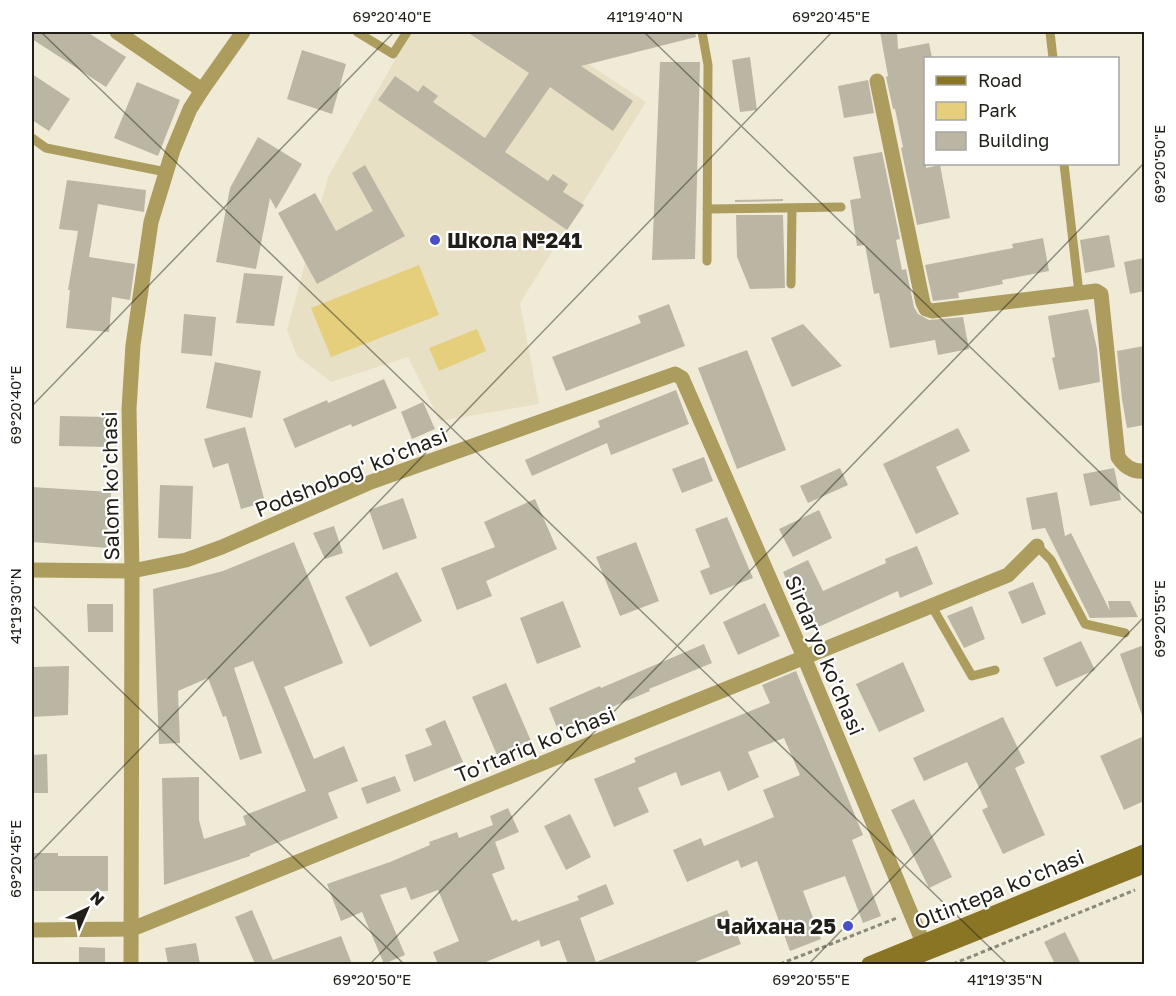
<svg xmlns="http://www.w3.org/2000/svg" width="1176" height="996" viewBox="0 0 1176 996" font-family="'Golos Text',sans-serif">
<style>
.built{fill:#e7e0c5}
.green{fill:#e5cf7c}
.building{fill:#bbb6a3}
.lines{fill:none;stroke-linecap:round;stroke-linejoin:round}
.path{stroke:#8c887a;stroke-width:3;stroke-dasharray:4.5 3;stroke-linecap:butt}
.service{stroke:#ac9c5e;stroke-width:9}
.minor{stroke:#ac9c5e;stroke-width:15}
.tertiary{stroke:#ac9c5e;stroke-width:15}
.secondary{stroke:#897524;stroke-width:15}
.ticks{fill:none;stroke:#201e17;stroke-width:1.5;stroke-opacity:0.45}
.poi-dot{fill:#4950c6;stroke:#fff;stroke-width:2}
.labels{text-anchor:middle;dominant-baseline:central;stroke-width:4.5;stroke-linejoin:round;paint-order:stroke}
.poi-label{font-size:21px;font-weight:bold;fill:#201e17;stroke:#fff;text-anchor:start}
.street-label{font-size:21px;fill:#201e17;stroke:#fff}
.neatline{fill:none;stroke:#201e17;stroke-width:2}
.ticks-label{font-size:15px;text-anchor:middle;fill:#201e17}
</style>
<rect width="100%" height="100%" fill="#f0ebd7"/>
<path class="built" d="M411 32H540L646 102 520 303 539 404 440 421 408 357 331 382 297 356 287 330 328 177Z"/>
<path class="green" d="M419 265 439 315 331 357 311 308Z
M477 329 486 351 439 371 429 348Z"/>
<path class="building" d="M32 32H87L126 57 106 87 32 39Z
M467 32H695L696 37 581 66 633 101 613 131 550 87 505 152 548 181 553 174 568 184 563 192 584 205 567 230 378 100 395 76 418 92 423 85 438 96 433 102 485 138 529 73Z
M880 32H897L898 49 929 43 932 58H926V168L940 165 950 218 917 225 901 148 903 147 895 109H893L886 77 888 76Z
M302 50 346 64 332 114 287 99Z
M750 57 757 110 740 112 732 60Z
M660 62H700L695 259 652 260Z
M32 74 70 99 49 131 32 120Z
M868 80 874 113 844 118 838 86Z
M137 82 180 100 158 156 114 138Z
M258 137 302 164 276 209 270 198 256 269 216 262 230 188Z
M882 152 900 239 896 240 902 270 906 269 914 307 918 314 929 320 963 317 969 349 938 355 935 340 890 348 879 293 874 294 865 245 857 246 850 200 861 198 853 157Z
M365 165 405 236 317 284 278 213 315 193 336 231 373 211 352 173Z
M67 180 146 190 144 212 98 204 89 257 135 264 130 300 112 297 109 332 66 328 70 290H68L78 231 59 229Z
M783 199V201L735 202V200Z
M736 215H783L785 288 750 289 737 257Z
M1109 235 1115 267 1085 273 1080 240Z
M1043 238 1049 271 1002 280 1003 284 958 293 959 298 933 301 925 265 1013 248 1012 244Z
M1144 258V291L1130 294 1124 262Z
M244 273 283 276 274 326 236 323Z
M669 304 685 346 566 391 552 357 641 323 638 316Z
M1088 309 1097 349 1100 382 1059 390 1052 358 1055 357 1048 316Z
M184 314 216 317 212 356 181 353Z
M803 324 842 366 792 387 771 338Z
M1144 346V425L1127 428 1122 399 1117 351Z
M747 350 786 450 737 469 698 368Z
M215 362 261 371 252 418 206 408Z
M384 379 397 408 352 427 351 424 295 448 283 419 327 400 328 403Z
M676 390 689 424 611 455 607 443 532 476 525 460 600 427 598 421Z
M423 402 435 429 412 439 401 412Z
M60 416 108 417V447L59 446Z
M245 427 265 502 241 509 228 463 213 468 204 439Z
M958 428 970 451 936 467 959 514 916 534 883 464Z
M704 457 713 481 682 493 672 469Z
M840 468 848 485 808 503 800 486Z
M1114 468 1121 500 1090 506 1083 474Z
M160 485 193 486 191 539 158 538Z
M32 487 111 492 108 548 32 542Z
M1057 492 1065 536 1071 533 1110 611 1108 601H1130L1138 617 1090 618 1045 528 1032 530 1026 498Z
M403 498 417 538 383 550 369 510Z
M535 499 557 549 486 581 492 596 457 610 441 568 495 547 484 522Z
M819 510 832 538 793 557 779 529Z
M727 517 753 578 710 595 700 571 710 567 695 529Z
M334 526 343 553 325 559 313 533Z
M294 542 343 663 284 687 314 759 344 746 358 781 328 793 338 818 250 854V856L164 885 162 778 199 777V820L204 839 246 825 243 816 306 791 253 661 234 668 262 753 240 760 226 716 223 717 208 678 178 691 180 743 159 744 153 589 223 571Z
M636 542 659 601 620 616 596 557Z
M917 546 933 584 900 598 898 591 814 629 799 596 795 598 783 572 808 560 823 591 886 563 885 559Z
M397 572 422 621 370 647 345 597Z
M1033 582 1046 614 1022 624 1008 592Z
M563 601 581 647 537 664 520 618Z
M765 603 780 636 738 655 723 622Z
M87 604H113V632H88Z
M972 606 985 639 964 648 947 616Z
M1081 641 1095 670 1056 687 1043 658Z
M704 644 712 663 649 689 650 691 558 730 549 708 600 686 601 688Z
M1144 645V718H1143L1120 654Z
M903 662 925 711 879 732 856 684Z
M69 666 68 715 32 717V667Z
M796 671 863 835 852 840 881 916 863 923 845 876 803 891 821 939 790 951 757 861 741 868 738 860 687 882 673 850 701 838 704 846 774 817 763 790 800 775 784 738 748 752 759 777 728 791 720 771 681 786 676 772 638 788 649 812 614 827 594 779 636 762 634 758 770 703 762 685Z
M506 683 531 741 497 755 472 697Z
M1003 717 1025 763 1015 768 1045 835 1003 854 982 810 988 807 967 762 924 781 913 758Z
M445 720 463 762 414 782 405 755 432 745 425 729Z
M1144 736V801L1124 810 1100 756Z
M47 754 48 793H32V755Z
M395 776 401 791 367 804 361 788Z
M914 799 952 877 929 888 891 810Z
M508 808 519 832 495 842 505 869 492 874 512 921 517 919 518 922 579 900 577 896 606 884 614 904 580 918 596 962 727 910 741 944 690 964H568L559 940 541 947 539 940 481 964H438L433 952 459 941 438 890 411 900 406 887 380 895 405 955 384 964 362 912 341 921 327 884 390 862 430 845 429 842 457 832 459 838 493 825 490 816Z
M570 814 591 857 566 870 544 826Z
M32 853H58V856H108V891H32Z
M252 910 273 960 341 936 352 964H255L235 917Z
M1065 932 1081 964H1055L1044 942Z
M196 943 200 964H168L165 948Z
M79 947 105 948V964H79Z"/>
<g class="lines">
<path class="path" d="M780 964 897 918
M953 964 1135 890"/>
<path class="service" d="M357 32 393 54 407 32
M702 32 708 65 707 261
M1050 32 1053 58
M32 138 46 148 166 172
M1064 164 1079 293
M707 209 841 207
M791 284 792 209
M1037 546 1051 560 1085 624 1125 633
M931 605 972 676 995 670"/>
<path class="minor" d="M117 32 202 90
M877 81 923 303 926 309 932 311 1096 291 1101 294 1118 457C1124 466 1133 472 1144 471
M32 570 132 571 186 560 222 547 371 482 675 374 682 378 804 657 927 952
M32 930 132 929 1008 575 1037 546"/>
<path class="tertiary" d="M131 964 132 571 129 409 133 345 151 222 173 150 190 109 202 90 243 32"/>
<path class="secondary" d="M869 964 1144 852
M899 964 1144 866"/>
</g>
<path class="ticks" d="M41 32 1007 964M644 32 1144 515M32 406 394 32M32 605 404 964M32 861 832 32M370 964 1144 163M809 964 1144 617"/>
<g class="poi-dot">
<circle cx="435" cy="240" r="6"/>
<circle cx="848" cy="926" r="6"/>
</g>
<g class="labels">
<g class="poi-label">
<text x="447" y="240">Школа №241</text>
<text x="836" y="926" text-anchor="end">Чайхана 25</text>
</g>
<g class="street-label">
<text transform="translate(351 472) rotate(-22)">Podshobog' ko'chasi</text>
<text transform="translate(110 486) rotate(-91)">Salom ko'chasi</text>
<text transform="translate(825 655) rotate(67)">Sirdaryo ko'chasi</text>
<text transform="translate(535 744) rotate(-22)">To'rtariq ko'chasi</text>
<text transform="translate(999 889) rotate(-22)">Oltintepa ko'chasi</text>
</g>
</g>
<rect width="1176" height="996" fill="none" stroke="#ffffff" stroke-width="66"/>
<rect x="924" y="57" width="195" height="108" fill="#ffffff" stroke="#a6a5a2" stroke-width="1.5"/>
<rect x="936" y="76" width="30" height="9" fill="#897524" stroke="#a6a5a2" stroke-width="1.5"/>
<text x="978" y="87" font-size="18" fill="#201e17">Road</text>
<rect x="936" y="102" width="30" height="18" fill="#e5cf7c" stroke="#a6a5a2" stroke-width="1.5"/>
<text x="978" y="117" font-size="18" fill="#201e17">Park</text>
<rect x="936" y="132" width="30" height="18" fill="#bbb6a3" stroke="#a6a5a2" stroke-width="1.5"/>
<text x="978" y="147" font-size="18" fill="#201e17">Building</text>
<g transform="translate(87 909) rotate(44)" stroke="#ffffff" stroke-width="4.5" paint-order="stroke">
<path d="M0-4.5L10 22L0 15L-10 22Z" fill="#201e17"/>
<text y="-9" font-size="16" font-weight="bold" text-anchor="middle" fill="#201e17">N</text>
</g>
<rect x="33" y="33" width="1110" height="930" class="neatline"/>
<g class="ticks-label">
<text x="392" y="22">69°20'40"E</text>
<text x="645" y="22">41°19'40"N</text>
<text x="831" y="22">69°20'45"E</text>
<text transform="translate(1160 164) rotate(-90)" y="5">69°20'50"E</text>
<text transform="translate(16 405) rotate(-90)" y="5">69°20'40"E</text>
<text transform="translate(16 606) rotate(-90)" y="5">41°19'30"N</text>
<text transform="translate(1160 619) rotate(-90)" y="5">69°20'55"E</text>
<text transform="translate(16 859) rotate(-90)" y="5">69°20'45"E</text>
<text x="372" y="985">69°20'50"E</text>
<text x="811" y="985">69°20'55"E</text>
<text x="1005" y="985">41°19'35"N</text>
</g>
</svg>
